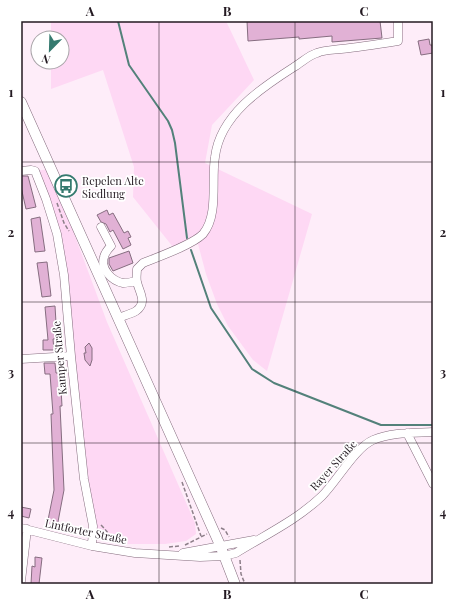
<svg xmlns="http://www.w3.org/2000/svg" width="454" height="605" viewBox="0 0 454 605" font-family="'Playfair Display',serif">
<style>
.green{fill:#fed8f4}
.lines{fill:none;stroke-linecap:round;stroke-linejoin:round}
.stream{stroke:#53817a;stroke-width:2}
.building{fill:#e1b1d5;stroke:#866d80}
.minor-casing{stroke:#856c7e;stroke-width:9}
.major-casing{stroke:#856c7e;stroke-width:11}
.path{stroke:#8d7f89;stroke-width:1.5;stroke-dasharray:4 2;stroke-linecap:butt}
.minor{stroke:#fff;stroke-width:8}
.major{stroke:#fff;stroke-width:10}
.grid{fill:none;stroke:#241a22;stroke-width:1;stroke-opacity:0.55}
.labels{text-anchor:middle;dominant-baseline:central;stroke-width:3.5;stroke-linejoin:round;paint-order:stroke}
.poi-label{font-size:11px;fill:#241a22;stroke:#fff;text-anchor:start}
.street-label{font-size:11px;fill:#241a22;stroke:#fff}
.neatline{fill:none;stroke:#241a22;stroke-width:1.5}
.grid-label{font-size:13px;text-anchor:middle;font-weight:bold;fill:#241a22}
</style>
<rect width="100%" height="100%" fill="#feedf9"/>
<path class="green" d="M51 21H226L254 80 212 125 205 163 312 214 267 371 253 360 228 326 217 304 206 274 198 244 177 252 133 197 134 167 103 70 51 89V62H62V38H51Z
M50 169 107 322 195 523 196 534 186 541 165 544H116L106 539 93 526 57 234 35 171Z"/>
<g class="lines">
<path class="stream" d="M118 21 129 65 168 121 172 130 175 143 187 238
M191 250 211 308 252 369 274 383 381 425H433"/>
</g>
<path class="building" d="M247 21H380L382 38 332 42V36L299 39V37L248 41Z
M429 39 430 45H432L433 53 421 55 418 41Z
M21 176H28L36 207 26 209 21 187Z
M107 210 109 215 113 213 124 233 128 231 131 237 128 238 131 245 123 249 113 230 110 232 106 224 101 222 97 215Z
M40 217 45 251 35 252 31 219Z
M129 251 133 263 113 271 109 264V258Z
M47 262 51 296 42 297 37 263Z
M55 306 57 339H53L54 350H43V340H48L45 307Z
M89 343 92 348V360L90 366 85 360 84 353H86L85 347Z
M44 363H55L56 373H60L61 389 62 406H60L64 490 57 527 47 525 54 490 51 414H53L50 374H45Z
M21 507 31 509 29 518 21 516Z
M35 557 42 558 39 584H31L32 566 35 567Z"/>
<g class="lines">
<g class="minor-casing">
<path id="minor" d="M21 171 31 170 35 171 46 199 57 234 64 275 71 356 84 479 93 526 92 546
M101 227 111 246C108 249 105 253 104 257 100 269 112 281 123 283 127 283 132 282 136 281
M118 318C123 316 131 314 136 311 148 302 139 292 137 282 136 278 137 273 137 269L143 263C158 257 192 245 203 234 219 215 211 180 215 157 220 115 261 88 294 67 301 63 309 55 317 53 324 50 333 50 341 49 360 47 379 44 398 41V21
M21 359 71 356
M407 433 433 484
M21 528 92 546 135 553 200 557 224 556 236 553C265 535 297 520 322 496 337 481 355 448 373 440 392 432 413 433 433 432
M183 553 254 540
M21 581 27 529"/>
</g>
<g class="major-casing">
<path id="major" d="M21 102 220 545 235 584"/>
</g>
<path class="path" d="M57 203 64 223 69 231
M182 482 201 536
M101 525 102 526C112 537 111 540 127 543
M221 528 225 530 229 537
M185 545 207 534
M169 547 179 546
M240 560 241 574 245 584"/>
<use href="#minor" class="minor"/>
<use href="#major" class="major"/>
</g>
<path class="grid" d="M159 21V584M295 21V584M21 162H433M21 302H433M21 443H433"/>
<defs>
<g id="bus-ring" transform="scale(1.15)"><circle r="9.5" fill="#fff" stroke="#357a6f" stroke-width="1.5"/><path d="M-5-6H5V4H4V6H2V4H-2V6H-4V4H-5ZM-3.5-4V0h7V-4ZM-3.5 1.2v1.5H-2V1.2ZM2 1.2v1.5H3.5V1.2Z" fill="#357a6f"/></g>
</defs>
<g fill-rule="evenodd">
<use href="#bus-ring" x="66" y="186"/>
</g>
<g class="labels">
<g class="poi-label">
<text x="82" y="180">Repelen Alte<tspan x="82" dy="13">Siedlung</tspan></text>
</g>
<g class="street-label">
<text transform="translate(59 358) rotate(-95)">Kamper Straße</text>
<text transform="translate(333 465) rotate(-48)">Rayer Straße</text>
<text transform="translate(86 531) rotate(12)">Lintforter Straße</text>
</g>
</g>
<rect width="454" height="605" fill="none" stroke="#ffffff" stroke-width="44"/>
<g transform="translate(50 50) rotate(203)"><circle r="19" fill="#ffffff" stroke="#a7a3a7"/>
<path d="M0-3L7 15L0 10L-7 15Z" fill="#357a6f"/>
<text y="-6" font-size="11" font-weight="bold" text-anchor="middle" fill="#241a22">N</text>
</g>
<rect x="22" y="22" width="410" height="561" class="neatline"/>
<g class="grid-label">
<text x="90" y="16">A</text>
<text x="227" y="16">B</text>
<text x="364" y="16">C</text>
<text x="11" y="97">1</text>
<text x="443" y="97">1</text>
<text x="11" y="237">2</text>
<text x="443" y="237">2</text>
<text x="11" y="377">3</text>
<text x="443" y="377">3</text>
<text x="11" y="517">4</text>
<text x="443" y="517">4</text>
<text x="90" y="599">A</text>
<text x="227" y="599">B</text>
<text x="364" y="599">C</text>
</g>
</svg>
